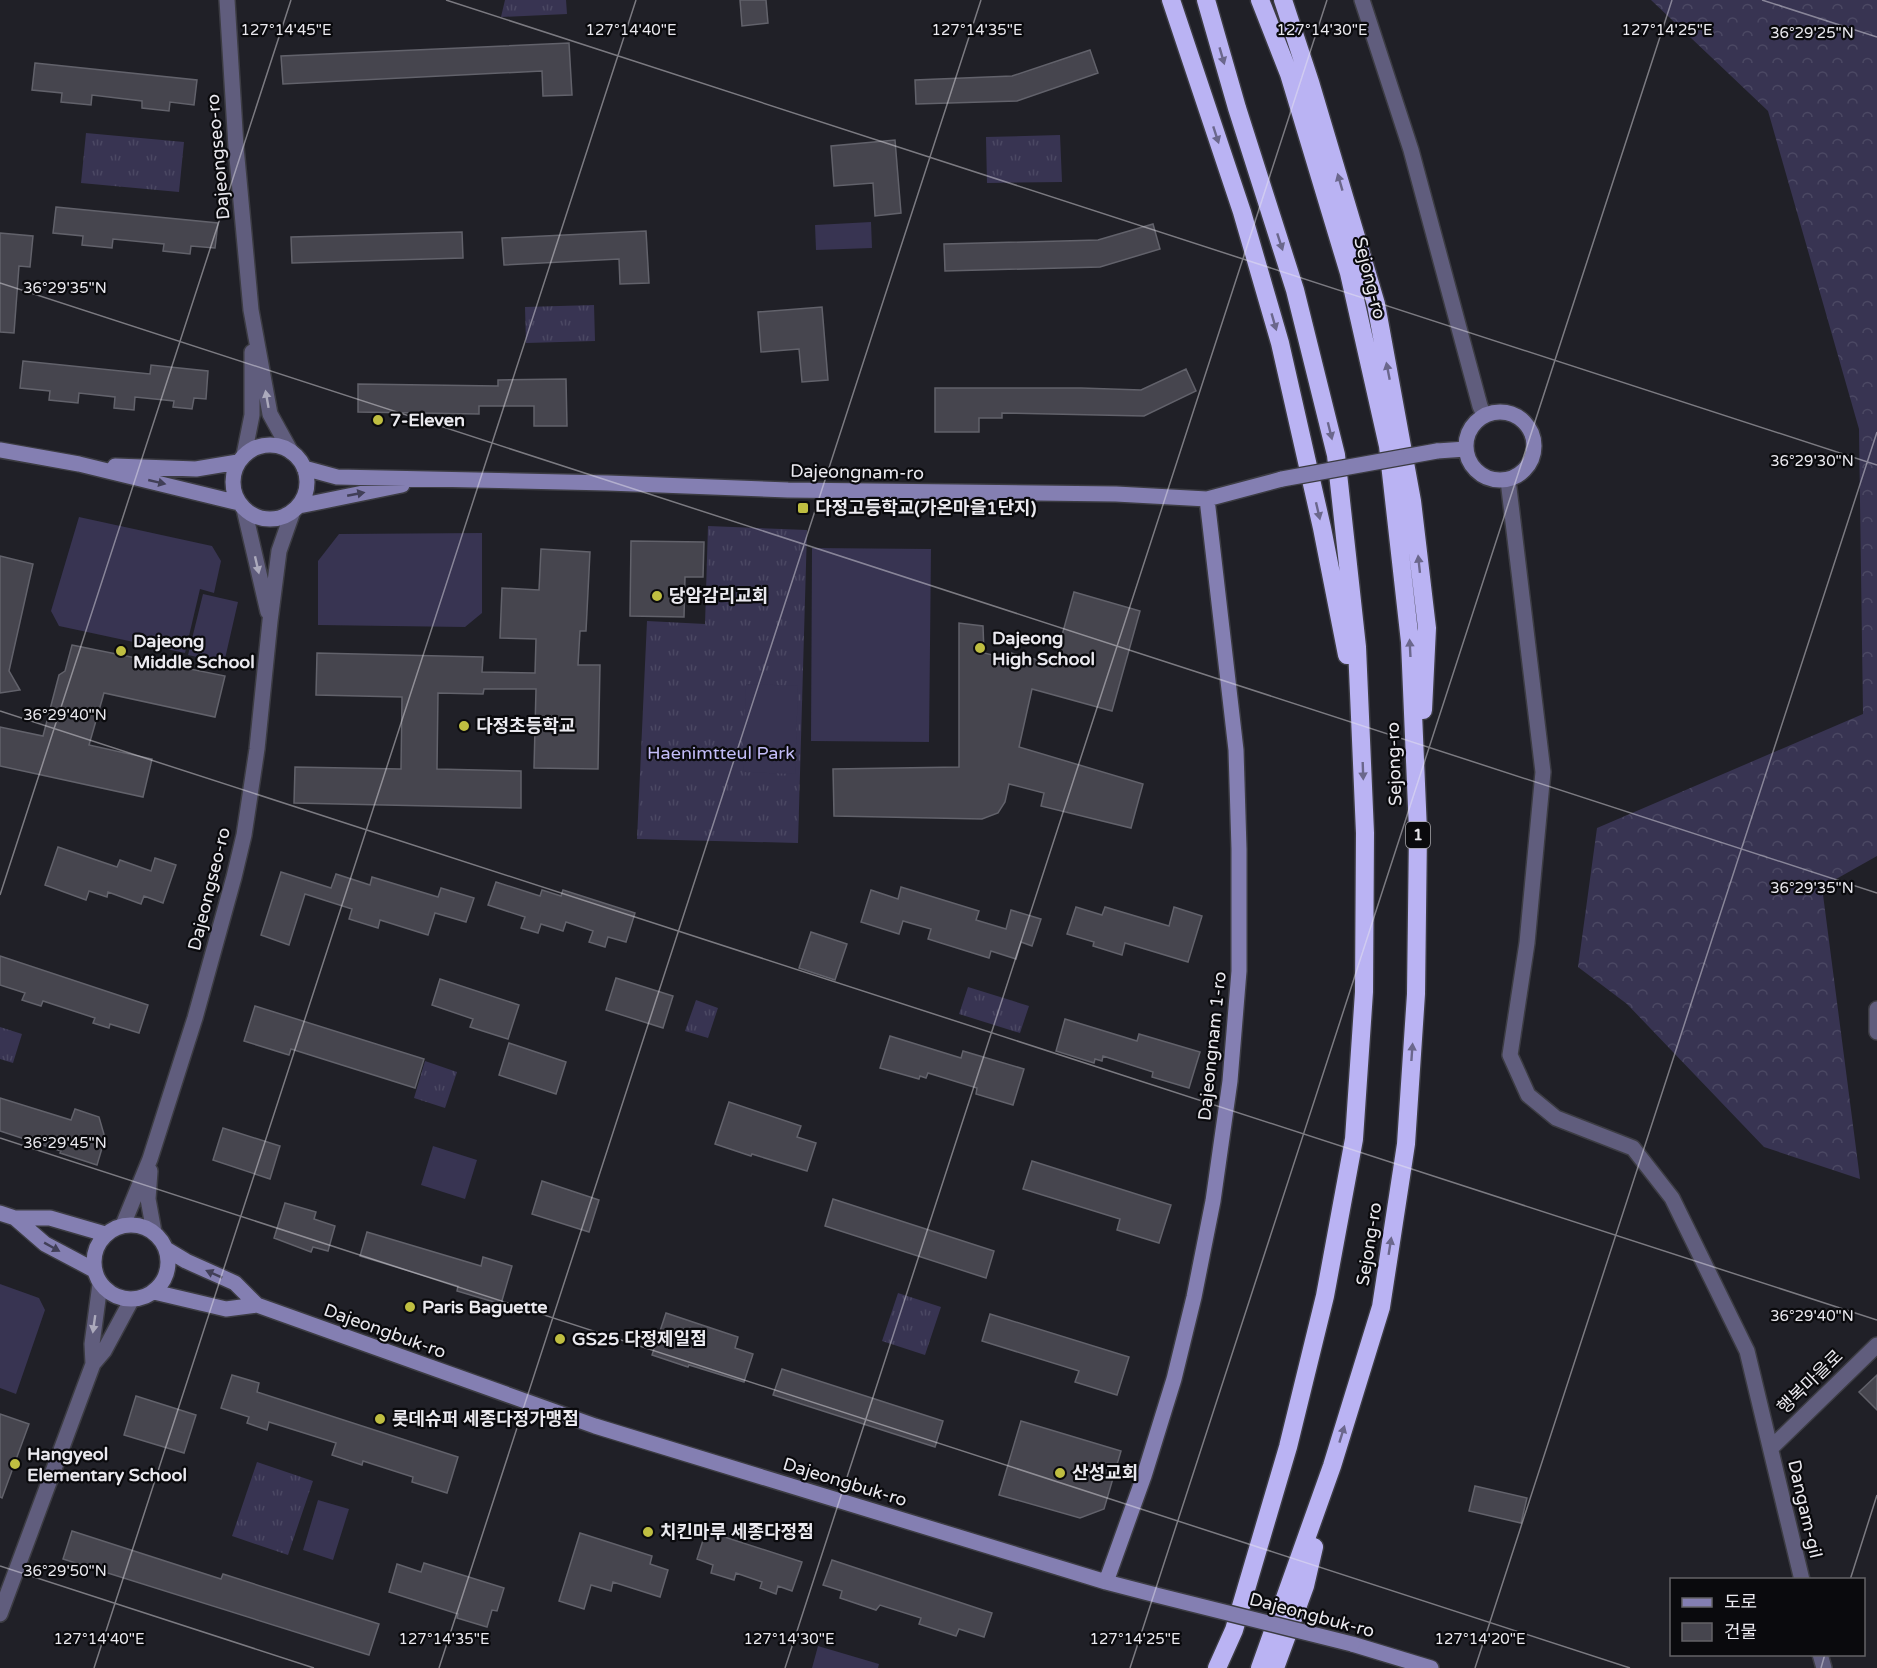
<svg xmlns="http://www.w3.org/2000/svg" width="1877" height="1668" viewBox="0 0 1877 1668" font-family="'Varela Round','Noto Sans KR',sans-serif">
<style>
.grass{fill:url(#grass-tufts)}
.forest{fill:url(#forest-crowns)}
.pitch{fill:#383452}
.building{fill:#46454e;stroke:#62626b;stroke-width:1.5}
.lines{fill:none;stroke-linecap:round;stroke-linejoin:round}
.street-casing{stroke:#3c3c43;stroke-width:18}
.secondary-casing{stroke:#3c3c43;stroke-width:18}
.highway-casing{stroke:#3c3c43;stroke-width:21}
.street{stroke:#605d7d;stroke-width:15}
.secondary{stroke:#847fb2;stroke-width:15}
.highway{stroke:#bab3f3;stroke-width:18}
.secondary-bridge-casing{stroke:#3c3c43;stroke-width:18;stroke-linecap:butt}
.secondary-bridge{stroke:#847fb2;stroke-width:15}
.oneway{fill:#6b678c}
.oneway2{fill:#acaabc}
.oneway3{fill:#413f57}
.ticks{fill:none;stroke:#eae9ef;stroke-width:1.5;stroke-opacity:0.45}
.poi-dot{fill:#bfbe41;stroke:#0a0a0d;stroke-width:2}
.labels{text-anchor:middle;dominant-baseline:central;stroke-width:4.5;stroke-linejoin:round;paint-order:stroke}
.shield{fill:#0a0a0d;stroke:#a7a6ab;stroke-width:1.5}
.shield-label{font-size:16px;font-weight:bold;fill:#eae9ef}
.street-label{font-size:18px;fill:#eae9ef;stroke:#0a0a0d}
.poi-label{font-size:18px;font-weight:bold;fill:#eae9ef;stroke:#0a0a0d;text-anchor:start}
.park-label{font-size:18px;fill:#c3bdf8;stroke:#0a0a0d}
.ticks-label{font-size:15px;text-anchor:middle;fill:#eae9ef;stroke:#0a0a0d;stroke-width:4.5;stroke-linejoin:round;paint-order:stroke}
</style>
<defs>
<pattern id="grass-tufts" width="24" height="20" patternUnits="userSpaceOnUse" patternTransform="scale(1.5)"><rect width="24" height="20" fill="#383452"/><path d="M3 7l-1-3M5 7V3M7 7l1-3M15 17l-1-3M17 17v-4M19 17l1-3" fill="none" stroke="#4b4863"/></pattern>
<pattern id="forest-crowns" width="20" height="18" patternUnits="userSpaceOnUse" patternTransform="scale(1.5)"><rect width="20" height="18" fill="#383452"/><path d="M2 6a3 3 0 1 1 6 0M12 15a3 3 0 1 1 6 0" fill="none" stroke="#4b4863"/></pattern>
</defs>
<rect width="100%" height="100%" fill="#202027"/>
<path class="grass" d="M505 0H566L567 14 501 17Z
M86 133 184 142 179 192 81 183Z
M1060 135 1062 182 987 183 986 137Z
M594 305 595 341 526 343 525 307Z
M708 526 807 530 798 843 637 839 647 621 705 624Z
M968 987 1029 1006 1020 1033 959 1014Z
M696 1000 718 1008 708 1038 685 1031Z
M0 1027 22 1034 13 1063 0 1059Z
M425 1061 457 1072 445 1108 414 1098Z
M898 1293 941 1307 925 1355 882 1341Z
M257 1462 313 1481 288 1555 232 1536Z"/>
<path class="forest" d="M1651 0H1877V856L1822 887 1860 1179 1764 1147 1627 1004 1578 967 1597 828 1863 714 1859 429 1768 111Z"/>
<path class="pitch" d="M871 222 872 248 816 250 815 225Z
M79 517 212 546 221 561 214 593 200 589 185 653 59 626 51 611Z
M482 533V613L465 627 318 625V561L339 534Z
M812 548 931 549 929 742 811 741Z
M203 594 238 602 224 663 188 655Z
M746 684 798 686 795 774 743 772Z
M433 1146 477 1160 465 1199 421 1185Z
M0 1284 39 1298 45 1310 16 1394 0 1388Z
M318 1500 349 1509 333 1560 303 1550Z
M818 1646 879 1664 878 1668H812Z"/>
<path class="building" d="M740 0H766L768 23 742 26Z
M569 43 572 95 543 96 542 71 283 84 281 56Z
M1090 50 1098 73 1017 101 916 104 915 80 1012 76Z
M35 63 197 80 194 105 170 102 169 111 142 108V101L92 95 91 105 61 102 62 93 32 90Z
M895 140 901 213 875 216 873 183 834 186 831 146Z
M56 207 218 223 215 248 191 246 190 254 163 251 164 244 113 239 112 248 82 245 83 236 53 233Z
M1153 224 1160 249 1100 267 945 271 944 244 1098 240Z
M646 231 649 283 620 284 619 259 504 265 502 238Z
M462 232 463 258 292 263 291 237Z
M0 233 33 236 30 267 19 266 14 333 0 332Z
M822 307 828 380 802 382 799 349 761 352 758 312Z
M23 361 150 374 151 365 208 371 206 399 194 398 192 409 173 407 174 401 135 397 134 410 114 408 115 397 79 393 78 403 49 400 50 391 20 388Z
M1186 369 1196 391 1144 416 1002 413V418H979V432H935V388H1081L1141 390Z
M566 379 567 426H534V406H479V414L358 412V384L498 386V380Z
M631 541 704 542 703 577H685L684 617 630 616Z
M541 549 590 552 586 631H580L578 665H600L598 769 534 768 536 689H484L483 694 438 693 437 769 521 771V808L294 803 295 767 401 769 402 697 316 695 317 653 483 657 482 672 535 673 536 639 500 638 502 588 539 590Z
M0 556 33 564 9 671 20 690 0 693Z
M1074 592 1140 611 1112 711 1032 689 1019 747 1143 784 1131 828 1041 806 1044 793 1009 784 1005 802 998 813 982 819 834 816 833 769 959 767V623L983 626 984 653 1009 659 1011 653 1054 664Z
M72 645 225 676 215 717 104 693 89 745 152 759 143 797 0 766V727L43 736 59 675 65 671Z
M58 847 117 867 120 860 151 871 155 858 176 865 163 903 144 896 141 904 108 892 107 897 89 891 86 900 45 885Z
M281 872 331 888 336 874 370 885 372 877 438 897 441 888 474 898 466 922 435 913 428 935 380 920 378 928 349 919 352 909 305 894 289 945 261 935Z
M496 882 540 896 542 890 561 896 563 890 635 913 626 942 608 937 605 947 589 942 593 931 566 922 563 931 541 924 538 933 521 928 525 917 488 905Z
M901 887 979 911 976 920 1006 929 1011 910 1041 919 1032 946 1021 942 1016 959 991 951 989 958 928 939 931 929 903 921 899 934 861 922 871 890 898 899Z
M1076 907 1102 915 1105 907 1169 926 1174 907 1202 916 1188 962 1125 943 1122 955 1093 946 1094 942 1067 934Z
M811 932 847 944 835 980 799 968Z
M0 956 148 1005 139 1033 110 1024 109 1028 93 1023 95 1018 43 1001 41 1006 22 1000 25 993 0 985Z
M616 978 673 996 663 1028 606 1010Z
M440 979 519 1005 508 1039 470 1027 473 1019 432 1005Z
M255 1006 424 1059 415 1088 291 1049 289 1055 244 1041Z
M1065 1019 1137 1041 1139 1034 1200 1052 1189 1088 1152 1077 1153 1072 1103 1056 1102 1061 1095 1059 1094 1063 1056 1051Z
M890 1036 961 1058 963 1051 1024 1069 1013 1105 976 1094 977 1088 928 1073 926 1078 920 1076 919 1079 880 1068Z
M509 1043 566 1062 556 1094 499 1075Z
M0 1098 71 1120 75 1109 99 1117 105 1138 97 1165 60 1153 61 1151 0 1131Z
M729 1102 801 1126 797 1137 816 1143 807 1171 752 1154 751 1156 715 1144Z
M223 1128 280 1146 270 1179 213 1160Z
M1032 1161 1171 1205 1159 1243 1117 1230 1120 1219 1023 1189Z
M542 1181 599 1200 589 1232 532 1214Z
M833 1199 994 1251 986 1278 825 1226Z
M285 1203 316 1212 314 1219 335 1226 328 1251 313 1247 311 1252 274 1238Z
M367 1232 481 1266 483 1257 512 1266 501 1304 457 1291 458 1286 360 1256Z
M666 1313 738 1337 735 1348 753 1354 744 1382 689 1365 688 1367 652 1355Z
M990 1314 1129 1357 1117 1395 1075 1382 1079 1371 982 1341Z
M782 1369 943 1421 935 1447 773 1395Z
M232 1375 259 1383 257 1392 458 1457 447 1493 412 1482 413 1477 363 1461 362 1465 332 1455 336 1443 269 1422 267 1430 247 1423 249 1417 221 1408Z
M1877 1375V1410L1859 1392Z
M136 1396 196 1415 184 1453 124 1435Z
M0 1414 29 1424 2 1498 0 1497Z
M1021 1421 1121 1451 1104 1509 1080 1518 999 1495Z
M1475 1486 1527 1498 1521 1523 1469 1511Z
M72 1531 221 1579 223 1574 379 1624 369 1655 63 1559Z
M706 1531 802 1562 792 1591 778 1586 776 1594 760 1588 762 1582 736 1573 734 1580 711 1573 713 1565 697 1559Z
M580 1533 652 1556 650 1564 668 1570 660 1597 613 1582 611 1591 591 1585 584 1609 559 1601Z
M832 1560 992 1613 984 1637 959 1629 956 1636 919 1624 921 1618 880 1605 876 1610 840 1598 842 1591 823 1585Z
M424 1563 504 1588 497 1611 492 1610 487 1627 457 1618 458 1614 389 1592 397 1564 421 1572Z"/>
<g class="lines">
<g class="street-casing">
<path id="street" d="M227 0 236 147 251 310 270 414 291 452
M1362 0 1411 150 1480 406 1484 415
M244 455 252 415V352
M1508 480 1543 772 1527 943 1510 1055 1528 1095 1556 1118 1633 1148 1672 1198 1747 1351 1802 1580
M244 509 268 612
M1877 1009V1032
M150 1171 148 1199 154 1232
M123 1225 150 1159 195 1018 234 877 244 835 257 749 270 621 279 551 293 511
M93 1364 92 1344 100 1284
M1771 1448 1877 1345
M0 1614 93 1364 104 1351 132 1299
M1820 1654 1824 1668"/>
</g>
<g class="secondary-casing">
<path id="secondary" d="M1466 446a34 34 0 1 1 68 0a34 34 0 1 1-68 0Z
M233 482a37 37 0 1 1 74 0a37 37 0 1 1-74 0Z
M0 450 79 464 239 503
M1437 451 1466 449
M115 466 196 469 238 462
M304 468 337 477 608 483 788 490 1116 494 1207 499 1282 479
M299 506 402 485
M0 1213 15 1218 45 1244 94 1270
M15 1218H50L105 1234
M94 1262a37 37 0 1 1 74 0a37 37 0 1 1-74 0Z
M166 1249 186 1261 235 1283 257 1305 595 1426 1106 1582 1156 1595
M154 1292 226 1309 257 1305
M1106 1582 1144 1476 1174 1379 1194 1297 1213 1201 1230 1081 1239 971V849L1236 750 1207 499
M1352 1644 1431 1668"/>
</g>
<g class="highway-casing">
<path id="highway" d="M1171 0 1242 212 1280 343 1322 528 1347 655
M1206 0 1237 108 1295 290 1336 455 1357 647 1365 833 1364 992 1354 1139 1325 1296 1288 1447 1234 1630 1217 1668
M1260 0 1289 74 1349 273 1388 446 1410 642 1418 831 1416 994 1406 1144 1381 1307 1332 1466 1260 1668
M1283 0 1310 82 1376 304 1412 501 1427 628 1423 710
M1275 1668 1305 1586 1314 1547"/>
</g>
<use href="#street" class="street"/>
<use href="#secondary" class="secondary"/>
<use href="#highway" class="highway"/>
<g class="secondary-bridge-casing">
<path id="secondary-bridge" d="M1282 479 1437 451
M1156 1595 1352 1644"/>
</g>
<use href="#secondary-bridge" class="secondary-bridge"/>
</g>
<defs><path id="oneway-solid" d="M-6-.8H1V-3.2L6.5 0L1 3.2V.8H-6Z" transform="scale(1.5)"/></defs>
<g class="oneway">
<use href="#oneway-solid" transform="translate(1222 56) rotate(74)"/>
<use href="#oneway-solid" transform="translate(1216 135) rotate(72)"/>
<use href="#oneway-solid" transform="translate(1340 182) rotate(-106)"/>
<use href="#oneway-solid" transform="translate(1280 242) rotate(72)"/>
<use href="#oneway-solid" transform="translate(1274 322) rotate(74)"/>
<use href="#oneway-solid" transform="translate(1388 371) rotate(-101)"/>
<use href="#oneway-solid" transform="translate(1330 431) rotate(76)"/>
<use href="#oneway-solid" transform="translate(1318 511) rotate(77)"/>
<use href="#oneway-solid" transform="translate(1419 564) rotate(-96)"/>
<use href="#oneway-solid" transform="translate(1410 648) rotate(-93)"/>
<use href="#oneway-solid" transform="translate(1363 771) rotate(88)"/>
<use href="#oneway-solid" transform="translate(1412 1052) rotate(-86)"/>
<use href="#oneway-solid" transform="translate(1390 1246) rotate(-81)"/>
<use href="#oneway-solid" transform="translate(1342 1434) rotate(-73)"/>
</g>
<g class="oneway2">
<use href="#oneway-solid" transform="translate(267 399) rotate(-100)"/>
<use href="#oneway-solid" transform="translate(257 565) rotate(77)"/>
<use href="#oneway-solid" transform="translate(94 1324) rotate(98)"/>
</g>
<g class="oneway3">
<use href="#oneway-solid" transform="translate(157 482) rotate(13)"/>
<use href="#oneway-solid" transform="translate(356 494) rotate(-11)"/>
<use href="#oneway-solid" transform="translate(52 1247) rotate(29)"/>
<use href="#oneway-solid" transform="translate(214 1274) rotate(-156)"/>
</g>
<path class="ticks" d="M446 0 1877 465M1762 0 1877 37M0 283 1877 893M0 711 1877 1320M0 895 291 0M0 1138 1630 1668M0 1566 314 1668M1850 1580 1877 1495M94 1668 636 0M439 1668 981 0M785 1668 1327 0M1130 1668 1672 0M1475 1668 1877 432M1821 1668 1825 1654"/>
<g class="poi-dot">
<circle cx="378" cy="420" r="6"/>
<rect x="797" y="502" width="12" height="12" rx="3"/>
<circle cx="657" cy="596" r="6"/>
<circle cx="980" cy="648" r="6"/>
<circle cx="121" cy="651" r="6"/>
<circle cx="464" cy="726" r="6"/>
<circle cx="410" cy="1307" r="6"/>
<circle cx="560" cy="1339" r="6"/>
<circle cx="380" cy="1419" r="6"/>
<circle cx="15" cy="1464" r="6"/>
<circle cx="1060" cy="1473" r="6"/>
<circle cx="648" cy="1532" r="6"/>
</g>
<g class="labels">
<rect class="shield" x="1406" y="822" width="24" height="26" rx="4.5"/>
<g class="shield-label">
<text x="1418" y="835">1</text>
</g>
<g class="street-label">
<text transform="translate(218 157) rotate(-95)">Dajeongseo-ro</text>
<text transform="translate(1370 278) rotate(76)">Sejong-ro</text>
<text transform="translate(857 472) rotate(1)">Dajeongnam-ro</text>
<text transform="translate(1394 764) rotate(-92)">Sejong-ro</text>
<text transform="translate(209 889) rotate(-76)">Dajeongseo-ro</text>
<text transform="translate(1212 1046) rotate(-84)">Dajeongnam 1-ro</text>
<text transform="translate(1369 1244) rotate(-81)">Sejong-ro</text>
<text transform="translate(385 1331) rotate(20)">Dajeongbuk-ro</text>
<text transform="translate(1810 1382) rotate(-44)">행복마을로</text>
<text transform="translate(845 1482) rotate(17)">Dajeongbuk-ro</text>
<text transform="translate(1805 1509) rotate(77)">Dangam-gil</text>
<text transform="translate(1312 1615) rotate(15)">Dajeongbuk-ro</text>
</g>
<g class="poi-label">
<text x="390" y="420">7-Eleven</text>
<text x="815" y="508">다정고등학교(가온마을1단지)</text>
<text x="669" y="596">당암감리교회</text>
<text x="992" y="638">Dajeong<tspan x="992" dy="21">High School</tspan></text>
<text x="133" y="641">Dajeong<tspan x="133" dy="21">Middle School</tspan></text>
<text x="476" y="726">다정초등학교</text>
<text x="422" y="1307">Paris Baguette</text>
<text x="572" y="1339">GS25 다정제일점</text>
<text x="392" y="1419">롯데슈퍼 세종다정가맹점</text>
<text x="27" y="1454">Hangyeol<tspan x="27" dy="21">Elementary School</tspan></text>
<text x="1072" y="1473">산성교회</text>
<text x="660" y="1532">치킨마루 세종다정점</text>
</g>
<g class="park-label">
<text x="721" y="753">Haenimtteul Park</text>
</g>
</g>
<g class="ticks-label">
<text x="286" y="35">127°14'45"E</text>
<text x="631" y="35">127°14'40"E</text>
<text x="977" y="35">127°14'35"E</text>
<text x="1322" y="35">127°14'30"E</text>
<text x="1667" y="35">127°14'25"E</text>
<text x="1812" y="38">36°29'25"N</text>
<text x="65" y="293">36°29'35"N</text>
<text x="1812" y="466">36°29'30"N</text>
<text x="65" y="720">36°29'40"N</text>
<text x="1812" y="893">36°29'35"N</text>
<text x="65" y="1148">36°29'45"N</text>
<text x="1812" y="1321">36°29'40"N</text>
<text x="65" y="1576">36°29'50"N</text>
<text x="99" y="1644">127°14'40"E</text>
<text x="444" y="1644">127°14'35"E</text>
<text x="789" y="1644">127°14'30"E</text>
<text x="1135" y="1644">127°14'25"E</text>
<text x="1480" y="1644">127°14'20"E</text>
</g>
<rect x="1670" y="1578" width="195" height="78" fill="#0a0a0d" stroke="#646367" stroke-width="1.5"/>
<rect x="1682" y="1598" width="30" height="9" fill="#847fb2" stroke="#646367" stroke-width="1.5"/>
<text x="1724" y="1608" font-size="18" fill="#eae9ef">도로</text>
<rect x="1682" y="1623" width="30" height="18" fill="#46454e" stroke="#646367" stroke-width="1.5"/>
<text x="1724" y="1638" font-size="18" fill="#eae9ef">건물</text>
</svg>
